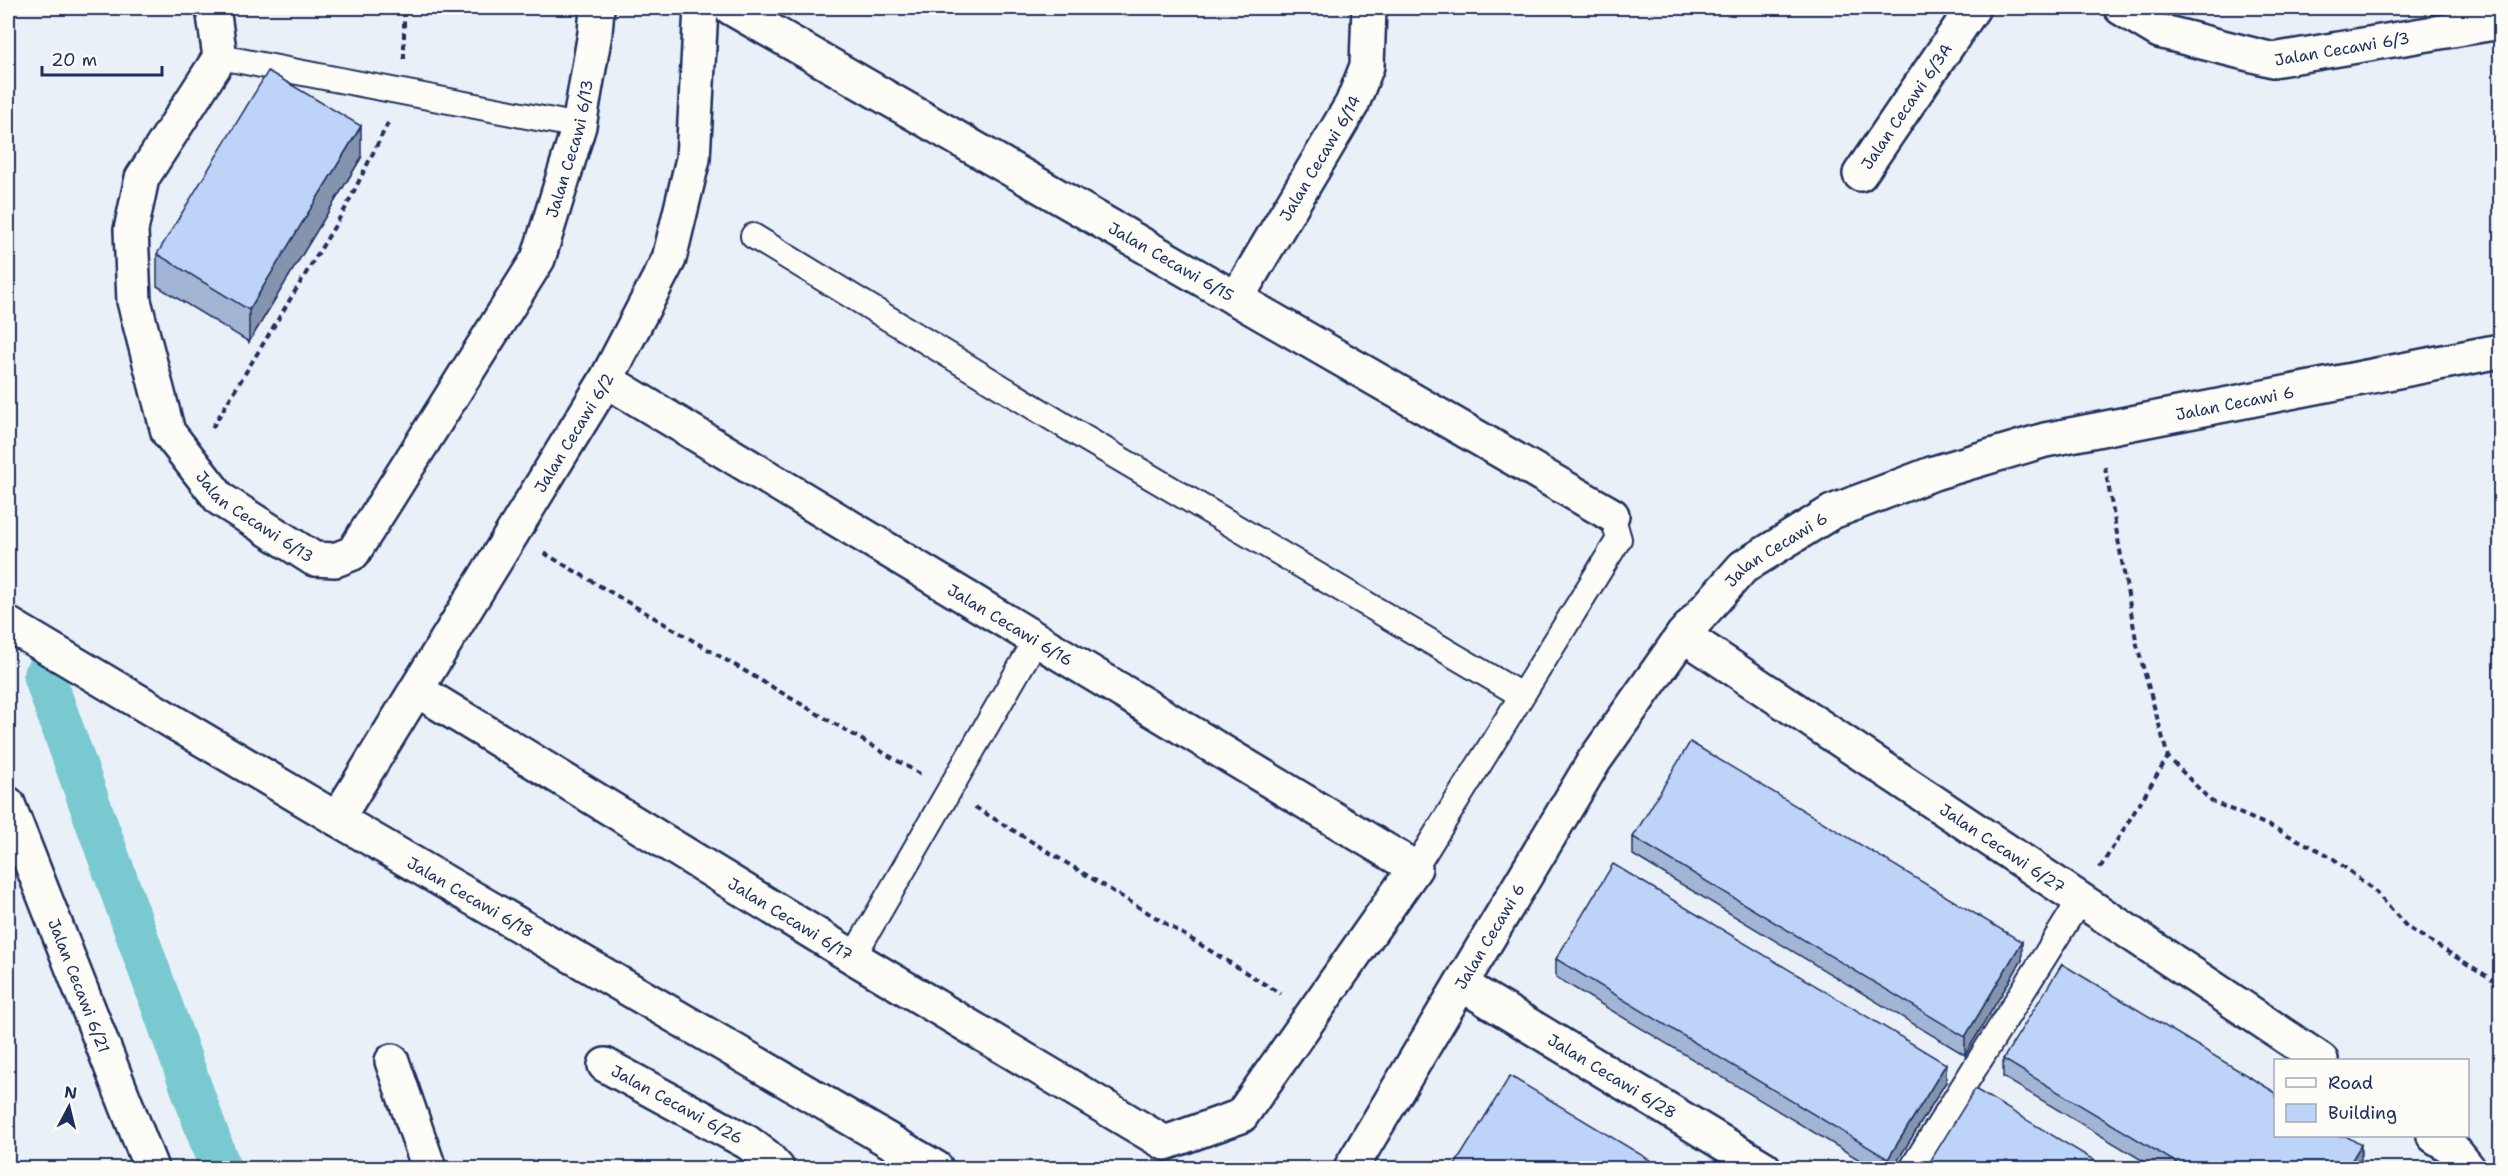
<svg xmlns="http://www.w3.org/2000/svg" width="2508" height="1176" viewBox="0 0 2508 1176" font-family="'Shantell Sans',sans-serif">
<style>
.lines{fill:none;stroke-linecap:round;stroke-linejoin:round}
.canal{stroke:#79cad0;stroke-width:42}
.service-casing{stroke:#1b2f5e;stroke-width:28}
.minor-casing{stroke:#1b2f5e;stroke-width:38}
.tertiary-casing{stroke:#1b2f5e;stroke-width:38}
.path{stroke:#1b2f5e;stroke-width:4;stroke-dasharray:6 4.5;stroke-linecap:butt}
.service{stroke:#fdfcf7;stroke-width:24}
.minor{stroke:#fdfcf7;stroke-width:33}
.tertiary{stroke:#fdfcf7;stroke-width:33}
.wall{fill:#a3b5d5;stroke:#1b2f5e;stroke-width:1.5}
.shaded-wall{fill:#8594ae;stroke:#1b2f5e;stroke-width:1.5}
.building{fill:#bed3f8;stroke:#1b2f5e;stroke-width:1.5}
.labels{text-anchor:middle;dominant-baseline:central;stroke-width:6;stroke-linejoin:round;paint-order:stroke}
.street-label{font-size:16px;fill:#1b2f5e;stroke:#fdfcf7}
</style>
<rect width="100%" height="100%" fill="#eaf0f7"/>
<filter id="ink" filterUnits="userSpaceOnUse"><feTurbulence type="fractalNoise" baseFrequency=".0167" numOctaves="2"/><feDisplacementMap in="SourceGraphic" scale="12" xChannelSelector="R" yChannelSelector="G"/><feConvolveMatrix kernelMatrix="1 2 1 2 8 2 1 2 1" color-interpolation-filters="sRGB"/></filter>
<g filter="url(#ink)">
<g class="lines">
<path class="canal" d="M44 676 220 1168"/>
<g class="service-casing">
<path id="service" d="M220 57 579 126
M753 236 1083 437 1521 695
M1415 868 1619 539 1612 515
M853 957 1036 640
M1912 1168 2080 900"/>
</g>
<g class="minor-casing">
<g id="minor">
<path id="s1" d="M213 8 220 57 142 178 131 230 134 301 168 432 220 499 314 559 335 560 353 553 538 259 579 126 595 33 597 8"/>
<path id="s2" d="M731 8 1612 515"/>
<path id="s3" d="M2121 8 2159 31 2273 60 2500 22"/>
<path id="s4" d="M1860 174 1973 8"/>
<path id="s5" d="M1236 299 1352 104 1367 66 1369 8"/>
<path id="s6" d="M1683 635 2321 1060"/>
<path id="s7" d="M417 690 853 957 1165 1143 1241 1116 1415 868 606 380"/>
<path id="s8" d="M8 804 151 1168"/>
<path id="s9" d="M337 819 606 380 669 259 693 159 701 8"/>
<path id="s10" d="M1461 984 1764 1168"/>
<path d="M392 1061 429 1168"/>
<path id="s11" d="M605 1065 747 1142 766 1156 777 1168"/>
<path d="M2434 1136 2451 1147 2468 1168"/>
</g>
</g>
<g class="tertiary-casing">
<g id="tertiary">
<path id="s12" d="M8 624 337 819 936 1168"/>
<path id="s13" d="M1351 1168 1594 761 1683 635 1743 567 1832 512 1934 473 2045 440 2500 351"/>
</g>
</g>
<path class="path" d="M404 59V8
M212 428 345 209 388 123
M2105 467 2137 645 2168 757 2211 801 2272 827 2330 856 2375 891 2407 927 2500 984
M544 553 920 774
M975 807 1281 994
M2100 868 2168 757"/>
<use href="#service" class="service"/>
<use href="#minor" class="minor"/>
<use href="#tertiary" class="tertiary"/>
</g>
<path class="wall" d="M361 158 249 342 157 286V254Z
M1633 837 2022 960 1965 1055 1633 855Z
M1556 959 1946 1082 1893 1168H1873L1556 977Z
M2003 1059 2361 1163 2358 1168H2155L2003 1077Z"/>
<path class="shaded-wall" d="M361 126V158L249 342V310Z
M2022 942V960L1965 1055V1037Z
M11 955V988L8 994V962Z
M1946 1064V1082L1893 1168H1888V1159Z
M2361 1145V1163L2358 1168H2347Z"/>
<path class="building" d="M268 71 361 126 249 310 157 254Z
M1690 742 2022 942 1965 1037 1633 837Z
M1613 864 1946 1064 1888 1159 1556 959Z
M8 953 11 955 8 962Z
M2062 964 2276 1093V1136H2346L2361 1145 2347 1168H2185L2003 1059Z
M1510 1076 1663 1168H1453Z
M1975 1089 2107 1168H1926Z"/>
</g>
<g class="labels">
<g class="street-label">
<text stroke="none"><textPath href="#s3" startOffset="232">Jalan Cecawi 6/3</textPath></text>
<text stroke="none"><textPath href="#s4" startOffset="82">Jalan Cecawi 6/3A</textPath></text>
<text stroke="none"><textPath href="#s1" startOffset="1152">Jalan Cecawi 6/13</textPath></text>
<text stroke="none"><textPath href="#s5" startOffset="164">Jalan Cecawi 6/14</textPath></text>
<text stroke="none"><textPath href="#s2" startOffset="508">Jalan Cecawi 6/15</textPath></text>
<text stroke="none"><textPath href="#s13" startOffset="1242">Jalan Cecawi 6</textPath></text>
<text stroke="none"><textPath href="#s9" startOffset="453">Jalan Cecawi 6/2</textPath></text>
<text stroke="none"><textPath href="#s1" startOffset="576">Jalan Cecawi 6/13</textPath></text>
<text stroke="none"><textPath href="#s13" startOffset="756">Jalan Cecawi 6</textPath></text>
<text transform="translate(1010 625) rotate(31)">Jalan Cecawi 6/16</text>
<text stroke="none"><textPath href="#s6" startOffset="384">Jalan Cecawi 6/27</textPath></text>
<text stroke="none"><textPath href="#s12" startOffset="537">Jalan Cecawi 6/18</textPath></text>
<text stroke="none"><textPath href="#s7" startOffset="438">Jalan Cecawi 6/17</textPath></text>
<text stroke="none"><textPath href="#s13" startOffset="270">Jalan Cecawi 6</textPath></text>
<text stroke="none"><textPath href="#s8" startOffset="195">Jalan Cecawi 6/21</textPath></text>
<text stroke="none"><textPath href="#s10" startOffset="177">Jalan Cecawi 6/28</textPath></text>
<text stroke="none"><textPath href="#s11" startOffset="82">Jalan Cecawi 6/26</textPath></text>
</g>
</g>
<rect width="2508" height="1176" fill="none" stroke="#fdfcf7" stroke-width="30"/>
<rect x="15" y="15" width="2478" height="1146" fill="none" stroke="#1b2f5e" stroke-width="2" filter="url(#ink)"/>
<rect x="2274" y="1059" width="195" height="78" fill="#fdfcf7" stroke="#a3aaba" stroke-width="1.5"/>
<rect x="2286" y="1078" width="30" height="9" fill="#fdfcf7" stroke="#a3aaba" stroke-width="1.5"/>
<text x="2328" y="1089" font-size="18" fill="#1b2f5e">Road</text>
<rect x="2286" y="1104" width="30" height="18" fill="#bed3f8" stroke="#a3aaba" stroke-width="1.5"/>
<text x="2328" y="1119" font-size="18" fill="#1b2f5e">Building</text>
<g transform="translate(69 1107) rotate(7)" stroke="#fdfcf7" stroke-width="4.5" paint-order="stroke">
<path d="M0-4.5L10 22L0 15L-10 22Z" fill="#1b2f5e"/>
<text y="-9" font-size="16" font-weight="bold" text-anchor="middle" fill="#1b2f5e">N</text>
</g>
<path d="M42 66v9h120v-9" fill="none" stroke="#1b2f5e" stroke-width="3"/>
<text x="51" y="66" font-size="18" fill="#1b2f5e" stroke="#fdfcf7" stroke-width="4.5" paint-order="stroke">20 m</text>
</svg>
